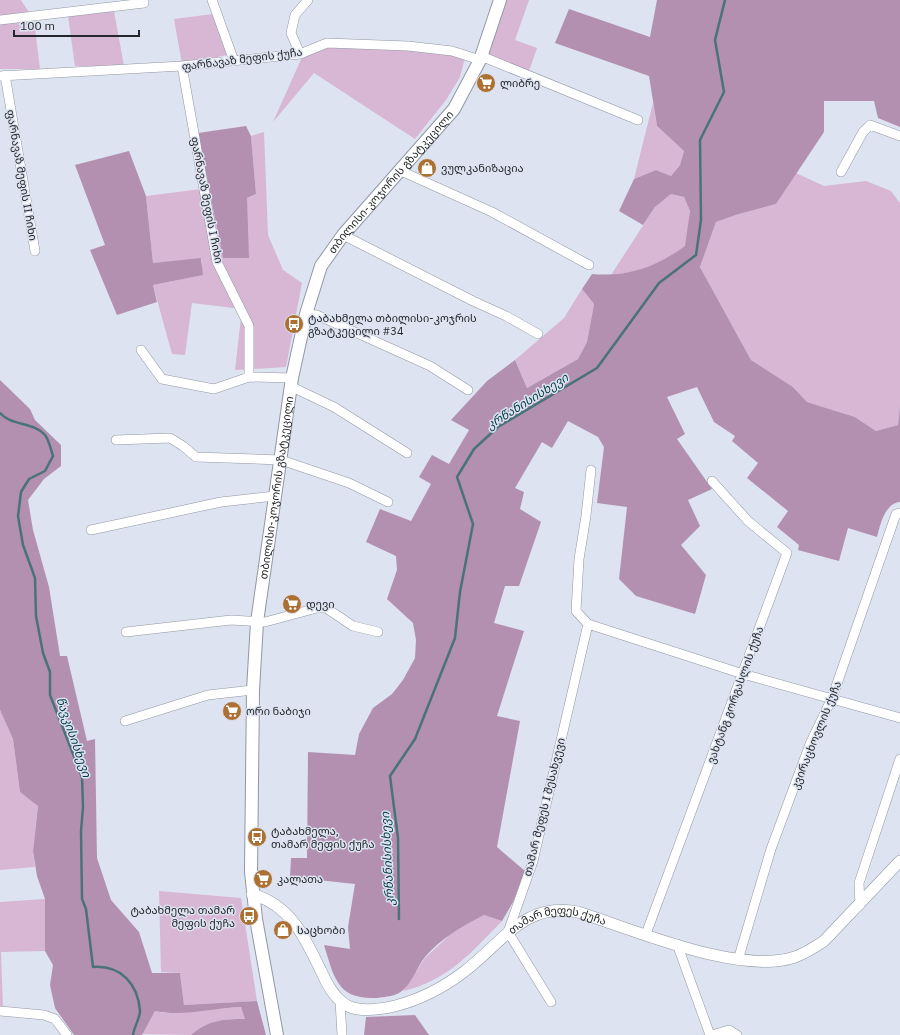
<svg xmlns="http://www.w3.org/2000/svg" width="900" height="1035" viewBox="0 0 900 1035" font-family="'IBM Plex Sans','Noto Sans Georgian',sans-serif">
<style>
.green{fill:#d7b7d4}
.forest{fill:#b390b0}
.lines{fill:none;stroke-linecap:round;stroke-linejoin:round}
.stream{stroke:#4a7379;stroke-width:2.5}
.minor-casing{stroke:#9197a3;stroke-width:10}
.tertiary-casing{stroke:#9197a3;stroke-width:12}
.secondary-casing{stroke:#9197a3;stroke-width:14}
.minor{stroke:#fff;stroke-width:9}
.tertiary{stroke:#fff;stroke-width:11}
.secondary{stroke:#fff;stroke-width:12}
.labels{text-anchor:middle;dominant-baseline:central;stroke-width:3;stroke-linejoin:round;paint-order:stroke}
.street-label{font-size:11px;fill:#24272b;stroke:#dde3f0}
.poi-label{font-size:11px;fill:#24272b;stroke:#dde3f0;text-anchor:start}
.water-label{font-size:12px;font-style:italic;fill:#023c41;stroke:#dde3f0}
</style>
<rect width="100%" height="100%" fill="#dde3f0"/>
<path class="green" d="M0 0H21L34 20 40 69H0Z
M504 0H529L515 40 537 48 529 71 486 54Z
M114 11 124 66H75L68 16Z
M213 14 227 55 182 64 174 19Z
M328 46 451 52 465 58 460 77 446 100 415 139 314 73 273 122 303 55Z
M653 103 657 126 684 151 680 165 671 176 656 170 634 179Z
M264 132 268 235 283 270 302 283 286 367 235 370 242 309 192 303 185 355 172 354 153 285 202 275V259L153 263 146 196 209 188 223 258 247 198 256 194 251 136Z
M796 173 824 186 866 181 891 191 900 203V406L898 425 876 431 855 417 807 402 793 387 751 360 700 267 716 222 739 214 776 204Z
M671 194 684 197 690 211 686 246C673 255 651 270 635 272 627 273 619 273 611 275L655 207Z
M582 289 594 304 587 342 578 359 527 388 515 360 564 318Z
M0 710 13 739 20 792 38 805 33 851 35 867 0 870Z
M159 891 241 898 257 1001 184 1005 180 973 161 972Z
M45 899V951L1 952 3 1008H0V902Z
M484 915 502 921C472 952 447 981 403 991L425 958 454 931Z
M241 1007 246 1019C223 1019 208 1020 191 1035L142 1034 155 1011 164 1013Z"/>
<path class="forest" d="M657 0H900V127L878 118 874 101H824V132L776 204 739 214 716 222 700 267 751 360 793 387 807 402 855 417 876 431 898 425 900 406V502C885 503 880 525 877 537L848 528 839 561 798 550 799 545 777 527 788 511 747 478 758 463 732 441 735 436 714 422 697 387 667 397 685 434 677 439 712 489 688 500 700 526 681 545 706 575 695 614 636 596 619 579 627 507 597 503 604 447 598 437 568 421 552 448 542 442 515 488 524 492 520 509 541 522 519 586H505L494 623 524 631 497 716 520 721 497 847 525 871 513 902 502 921 484 915C463 926 441 938 425 957 417 967 413 981 403 990 397 996 385 997 377 998 337 1000 334 977 324 945L350 949 348 927 355 884 290 877 291 858H307L308 752 355 755 359 734 373 708 392 694 403 680 415 658 416 640 413 623 387 599 397 570 396 556 366 542 380 509 411 521 431 484 419 477 432 455 449 464 469 430 451 420 487 381 515 360 527 388 578 359 587 342 594 304 582 289 592 274C629 277 656 267 685 246L690 211 684 197 671 194 655 207 643 225 619 211 634 179 656 170 671 176 680 165 684 151 657 126 649 76 555 43 569 9 650 37Z
M246 126 251 136 256 194 247 198 249 258H223L198 133Z
M129 151 146 196 153 263 201 258 203 275 153 285 157 302 117 315 90 250 105 245 75 165Z
M0 380 30 409 35 420 61 445V466L44 479 28 500 33 530 49 587 60 656H67L87 741 95 739 97 858 111 900 139 932 152 973H180L184 1005 257 1001 266 1035H191C208 1020 223 1019 245 1019L241 1007C212 1008 183 1017 155 1011L142 1035H74L55 1008 50 985 53 965 45 951V899L37 876 33 851 38 806 20 792 13 739 0 710Z
M415 1015 429 1035H364L366 1017Z"/>
<g class="lines">
<path class="stream" d="M0 413C11 426 34 422 45 435 49 440 51 450 53 456L45 471 29 479 21 492 18 516 23 545 35 578 36 616 43 653 50 672V695L82 777 83 807 81 831 82 899 86 909 93 967C121 965 138 984 140 1011 140 1018 134 1027 133 1035
M399 919 398 838 390 776 415 739 455 638 460 592 473 524 457 477 474 449 498 427 597 368 659 283 696 255 701 220 700 140 724 92 715 40 725 0"/>
<g class="minor-casing">
<path id="minor" d="M212 0 234 61
M0 20 144 3 143 0
M300 54 291 33 295 15 308 0
M481 56 638 120
M182 66 217 262 249 326V377
M5 75 35 251
M0 76 182 66 300 54 327 43 408 46 452 51 480 60
M401 171 492 212 589 265
M841 172 863 132 870 125 900 136
M343 235 473 301 506 316 538 334
M306 314 317 315 430 366 468 390
M141 350 162 379 214 389 249 377 292 378
M290 386 334 407 407 453
M116 440 170 438 183 446 196 457 281 460 349 483 388 502
M591 470 586 516 579 559 576 611 588 624 743 674 900 718
M91 530 221 502 275 496
M126 632 231 620 265 622 317 608H326L353 626 378 632
M125 721 208 695 253 690
M860 905 859 883 900 759
M646 934 787 553 748 521 712 481
M677 944 710 1035
M738 960 771 849 810 744 832 698 896 514 900 513
M340 1001 342 1035
M551 1002 508 932 533 861 588 624
M0 1011 44 1015 55 1019 67 1035
M712 1035 729 1030 737 1035"/>
</g>
<g class="tertiary-casing">
<g id="tertiary">
<path id="s1" d="M252 894C292 906 305 938 322 973 328 986 336 1001 350 1007 364 1012 382 1009 395 1006 422 999 443 988 465 971 502 943 525 901 578 912 632 929 740 976 795 957 806 953 815 947 824 941L900 861"/>
</g>
</g>
<g class="secondary-casing">
<g id="secondary">
<path id="s2" d="M277 1035 256 919 251 872 253 690 257 622 292 378 306 314 321 266 343 235 454 109 480 60 500 0"/>
</g>
</g>
<use href="#minor" class="minor"/>
<use href="#tertiary" class="tertiary"/>
<use href="#secondary" class="secondary"/>
</g>
<defs>
<g id="supermarket-disc" transform="scale(1)"><circle r="9.5" fill="#ad7033" stroke="#dde3f0"/><path d="M-6-5.5h2.5l.6 2H6L4.5 2H-2.5L-4.4-4H-6ZM-1.5 3.2a1.3 1.3 0 1 0 .1 0ZM3 3.2a1.3 1.3 0 1 0 .1 0Z" fill="#fff"/></g>
<g id="shop-disc" transform="scale(1)"><circle r="9.5" fill="#ad7033" stroke="#dde3f0"/><path d="M-5-2.5h2.3a2.7 3.5 0 0 1 5.4 0H5L5.5 6h-11ZM-1.5-2.5h3a1.5 2.3 0 0 0-3 0Z" fill="#fff"/></g>
<g id="bus-disc" transform="scale(1)"><circle r="9.5" fill="#ad7033" stroke="#dde3f0"/><path d="M-5-6H5V4H4V6H2V4H-2V6H-4V4H-5ZM-3.5-4V0h7V-4ZM-3.5 1.2v1.5H-2V1.2ZM2 1.2v1.5H3.5V1.2Z" fill="#fff"/></g>
</defs>
<g fill-rule="evenodd">
<use href="#supermarket-disc" x="486" y="83"/>
<use href="#shop-disc" x="427" y="168"/>
<use href="#bus-disc" x="294" y="324"/>
<use href="#supermarket-disc" x="292" y="604"/>
<use href="#supermarket-disc" x="232" y="711"/>
<use href="#bus-disc" x="257" y="837"/>
<use href="#supermarket-disc" x="263" y="879"/>
<use href="#bus-disc" x="249" y="916"/>
<use href="#shop-disc" x="283" y="930"/>
</g>
<g class="labels">
<g class="street-label">
<text transform="translate(242 59) rotate(-7)">ფარნავაზ მეფის ქუჩა</text>
<text transform="translate(22 175) rotate(80)">ფარნავაზ მეფის II ჩიხი</text>
<text stroke="none"><textPath href="#s2" startOffset="887">თბილისი-კოჯორის გზატკეცილი</textPath></text>
<text transform="translate(207 200) rotate(79)">ფარნავაზ მეფის I ჩიხი</text>
<text stroke="none"><textPath href="#s2" startOffset="551">თბილისი-კოჯორის გზატკეცილი</textPath></text>
<text transform="translate(735 695) rotate(-70)">ვახტანგ გორგასლის ქუჩა</text>
<text transform="translate(816 735) rotate(-68)">კვირაცხოვლის ქუჩა</text>
<text transform="translate(544 807) rotate(-76)">თამარ მეფეს I შესახვევი</text>
<text stroke="none"><textPath href="#s1" startOffset="390">თამარ მეფეს ქუჩა</textPath></text>
</g>
<g class="poi-label">
<text x="500" y="83">ლიბრე</text>
<text x="441" y="168">ვულკანიზაცია</text>
<text x="308" y="318">ტაბახმელა თბილისი-კოჯრის<tspan x="308" dy="13">გზატკეცილი #34</tspan></text>
<text x="306" y="604">დევი</text>
<text x="246" y="711">ორი ნაბიჯი</text>
<text x="271" y="831">ტაბახმელა,<tspan x="271" dy="13">თამარ მეფის ქუჩა</tspan></text>
<text x="277" y="879">კალათა</text>
<text x="235" y="910" text-anchor="end">ტაბახმელა თამარ<tspan x="235" dy="13">მეფის ქუჩა</tspan></text>
<text x="297" y="930">საცხობი</text>
</g>
<g class="water-label">
<text transform="translate(527 401) rotate(-32)">კრწანისისხევი</text>
<text transform="translate(74 737) rotate(71)">წავკისისხევი</text>
<text transform="translate(387 859) rotate(-93)">კრწანისისხევი</text>
</g>
</g>
<path d="M14 30v6h125v-6" fill="none" stroke="#24272b" stroke-width="2"/>
<text x="20" y="30" font-size="12" fill="#24272b" stroke="#dde3f0" stroke-width="3" paint-order="stroke">100 m</text>
</svg>
